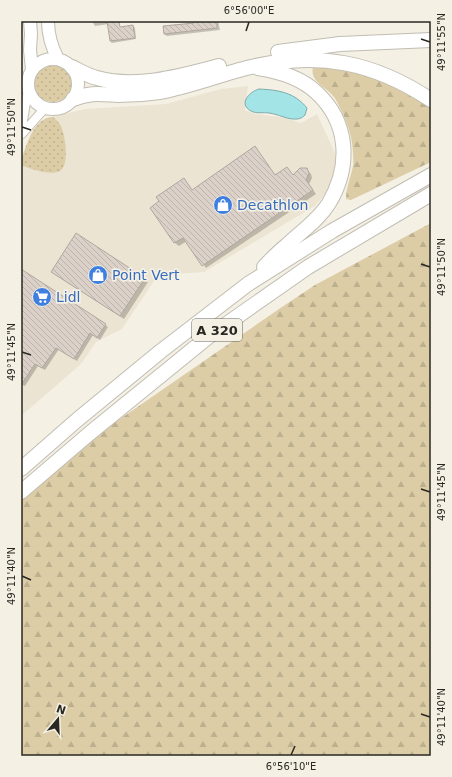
<svg xmlns="http://www.w3.org/2000/svg" width="452" height="777" viewBox="0 0 452 777" font-family="'DejaVu Sans',sans-serif">
<style>
.built{fill:#ece4d2}
.grass{fill:url(#grass-dots)}
.forest{fill:url(#forest-firs)}
.water{fill:#a3e4e7;stroke:#7eabac}
.shadow{fill:#0003}
.building{fill:url(#building-back-hatch);stroke:#b0a89f}
.lines{fill:none;stroke-linecap:round;stroke-linejoin:round}
.minor-casing{stroke:#c1bdb2;stroke-width:10}
.primary-casing{stroke:#c1bdb2;stroke-width:14}
.motorway-casing{stroke:#c1bdb2;stroke-width:16}
.minor{stroke:#fff;stroke-width:8}
.primary{stroke:#fff;stroke-width:12}
.motorway{stroke:#fff;stroke-width:14}
.ticks{fill:none;stroke:#282722;stroke-width:1.5}
.labels{text-anchor:middle;dominant-baseline:central;stroke-width:3.5;stroke-linejoin:round;paint-order:stroke}
.shield{fill:#f4f0e4;stroke:#65635c;stroke-width:1}
.shield-label{font-size:13px;font-weight:bold;fill:#282722}
.shop-label{font-size:14px;fill:#366cbe;stroke:#f4f0e4;text-anchor:start}
.neatline{fill:none;stroke:#282722;stroke-width:1.5}
.ticks-label{font-size:10px;text-anchor:middle;fill:#282722}
</style>
<defs>
<pattern id="grass-dots" width="8" height="8" patternUnits="userSpaceOnUse"><rect width="8" height="8" fill="#dccda7"/><path d="M2 2h.1M6 6h.1" fill="none" stroke="#bdb08f" stroke-width="1.8" stroke-linecap="round"/></pattern>
<pattern id="forest-firs" width="22" height="20" patternUnits="userSpaceOnUse"><rect width="22" height="20" fill="#dccda7"/><path d="M5 1l3.5 6h-7zM16 11l3.5 6h-7z" fill="#bdb08f"/></pattern>
<pattern id="building-back-hatch" width="6" height="6" patternUnits="userSpaceOnUse"><rect width="6" height="6" fill="#dbd1c9"/><path d="M-1 5l2 2M0 0l6 6M5-1l2 2" fill="none" stroke="#bcb3ac"/></pattern>
</defs>
<rect width="100%" height="100%" fill="#f4f0e4"/>
<path class="built" d="M248 86 245 110 256 114 286 118 301 123 317 114 335 153 336 167 328 190 315 206 204 272 158 275 122 329 96 342 81 364 21 416V160L34 130 42 121 47 118 85 109 166 104 221 89Z"/>
<path class="grass" d="M34 83a19 19 0 1 1 38 0a19 19 0 1 1-38 0Z
M53 117C56 120 59 122 61 126 65 135 70 165 60 171 51 176 30 169 21 165V160C27 145 33 118 53 117Z"/>
<path class="forest" d="M313 67 347 69 390 83 431 106V162L351 200 346 199C346 187 351 177 353 166 354 162 353 157 353 153 352 133 346 119 336 100 330 88 309 83 313 67Z
M431 223V756H21V500L94 437 282 307 315 285Z"/>
<path class="water" d="M259 89C278 90 294 92 307 108L305 115C303 117 300 119 297 119 288 120 278 114 269 113 263 112 257 114 251 111 238 104 249 92 259 89Z"/>
<path class="shadow" d="M92 21H109V24L95 26Z
M195 21H218L220 30 167 36 164 34 195 23Z
M133 26 135 28 136 39 112 43 110 41Z
M255 148 275 175 293 176 300 169 304 168 307 170 311 174 312 178 309 184 316 194 206 268 187 241 179 246 175 243 152 208 184 179 192 190Z
M21 270 108 327 100 340 93 335 77 361 59 349 45 370 38 366 25 386 21 384Z
M52 272 144 279 148 282 124 319 56 275Z"/>
<path class="building" d="M107 21H119L120 27 133 25 135 38 110 41Z
M194 21H217V28L164 34 163 26 194 23Z
M255 146 275 175 287 167 293 175 300 168H307L309 173 306 180 313 190 202 266 183 238 174 243 150 208 159 201 156 197 184 178 192 190Z
M76 233 145 278 120 316 51 272Z
M21 269 106 324 97 338 90 333 74 359 56 348 42 368 35 364 21 385Z"/>
<g class="lines">
<g class="minor-casing">
<path id="minor" d="M21 133 28 90
M22 134 45 108"/>
</g>
<g class="primary-casing">
<path id="primary" d="M30 21 31 34 30 50 32 69
M48 21C48 35 51 46 58 59
M28 84a25 25 0 1 1 50 0a25 25 0 1 1-50 0Z"/>
</g>
<g class="motorway-casing">
<path id="motorway" d="M278 52 340 44 431 40
M72 67C80 71 88 76 97 78 136 89 181 76 219 66
M258 68C278 71 301 78 316 92 349 122 351 166 329 203 318 221 300 232 286 246 278 252 271 260 264 267
M73 99C90 92 100 94 118 95 132 95 146 94 160 92 191 86 221 74 251 67 318 51 374 62 431 100
M21 469 77 420 161 351 248 284 332 231 431 175
M21 492 90 433 208 337 308 267 431 194"/>
</g>
<use href="#minor" class="minor"/>
<use href="#primary" class="primary"/>
<use href="#motorway" class="motorway"/>
</g>
<path class="ticks" d="M246 31 249 22M421 39 430 42M22 127 31 130M421 264 430 267M22 352 31 355M421 489 430 492M22 576 31 580M421 714 430 717M291 755 295 746"/>
<defs>
<g id="shop-disc" transform="scale(1)"><circle r="9.5" fill="#3f7fe0" stroke="#f4f0e4"/><path d="M-5-2.5h2.3a2.7 3.5 0 0 1 5.4 0H5L5.5 6h-11ZM-1.5-2.5h3a1.5 2.3 0 0 0-3 0Z" fill="#fff"/></g>
<g id="supermarket-disc" transform="scale(1)"><circle r="9.5" fill="#3f7fe0" stroke="#f4f0e4"/><path d="M-6-5.5h2.5l.6 2H6L4.5 2H-2.5L-4.4-4H-6ZM-1.5 3.2a1.3 1.3 0 1 0 .1 0ZM3 3.2a1.3 1.3 0 1 0 .1 0Z" fill="#fff"/></g>
</defs>
<g fill-rule="evenodd">
<use href="#shop-disc" x="223" y="205"/>
<use href="#shop-disc" x="98" y="275"/>
<use href="#supermarket-disc" x="42" y="297"/>
</g>
<g class="labels">
<rect class="shield" x="192" y="319" width="50" height="22" rx="3"/>
<g class="shield-label">
<text x="217" y="330">A 320</text>
</g>
<g class="shop-label">
<text x="237" y="205">Decathlon</text>
<text x="112" y="275">Point Vert</text>
<text x="56" y="297">Lidl</text>
</g>
</g>
<rect width="452" height="777" fill="none" stroke="#f4f0e4" stroke-width="44"/>
<g transform="translate(58 719) rotate(19)" stroke="#f4f0e4" stroke-width="3" paint-order="stroke">
<path d="M0-3L7 15L0 10L-7 15Z" fill="#282722"/>
<text y="-6" font-size="11" font-weight="bold" text-anchor="middle" fill="#282722">N</text>
</g>
<rect x="22" y="22" width="408" height="733" class="neatline"/>
<g class="ticks-label">
<text x="249" y="14">6°56'00"E</text>
<text transform="translate(441 42) rotate(-90)" y="4">49°11'55"N</text>
<text transform="translate(11 127) rotate(-90)" y="4">49°11'50"N</text>
<text transform="translate(441 267) rotate(-90)" y="4">49°11'50"N</text>
<text transform="translate(11 352) rotate(-90)" y="4">49°11'45"N</text>
<text transform="translate(441 492) rotate(-90)" y="4">49°11'45"N</text>
<text transform="translate(11 576) rotate(-90)" y="4">49°11'40"N</text>
<text transform="translate(441 717) rotate(-90)" y="4">49°11'40"N</text>
<text x="291" y="770">6°56'10"E</text>
</g>
</svg>
